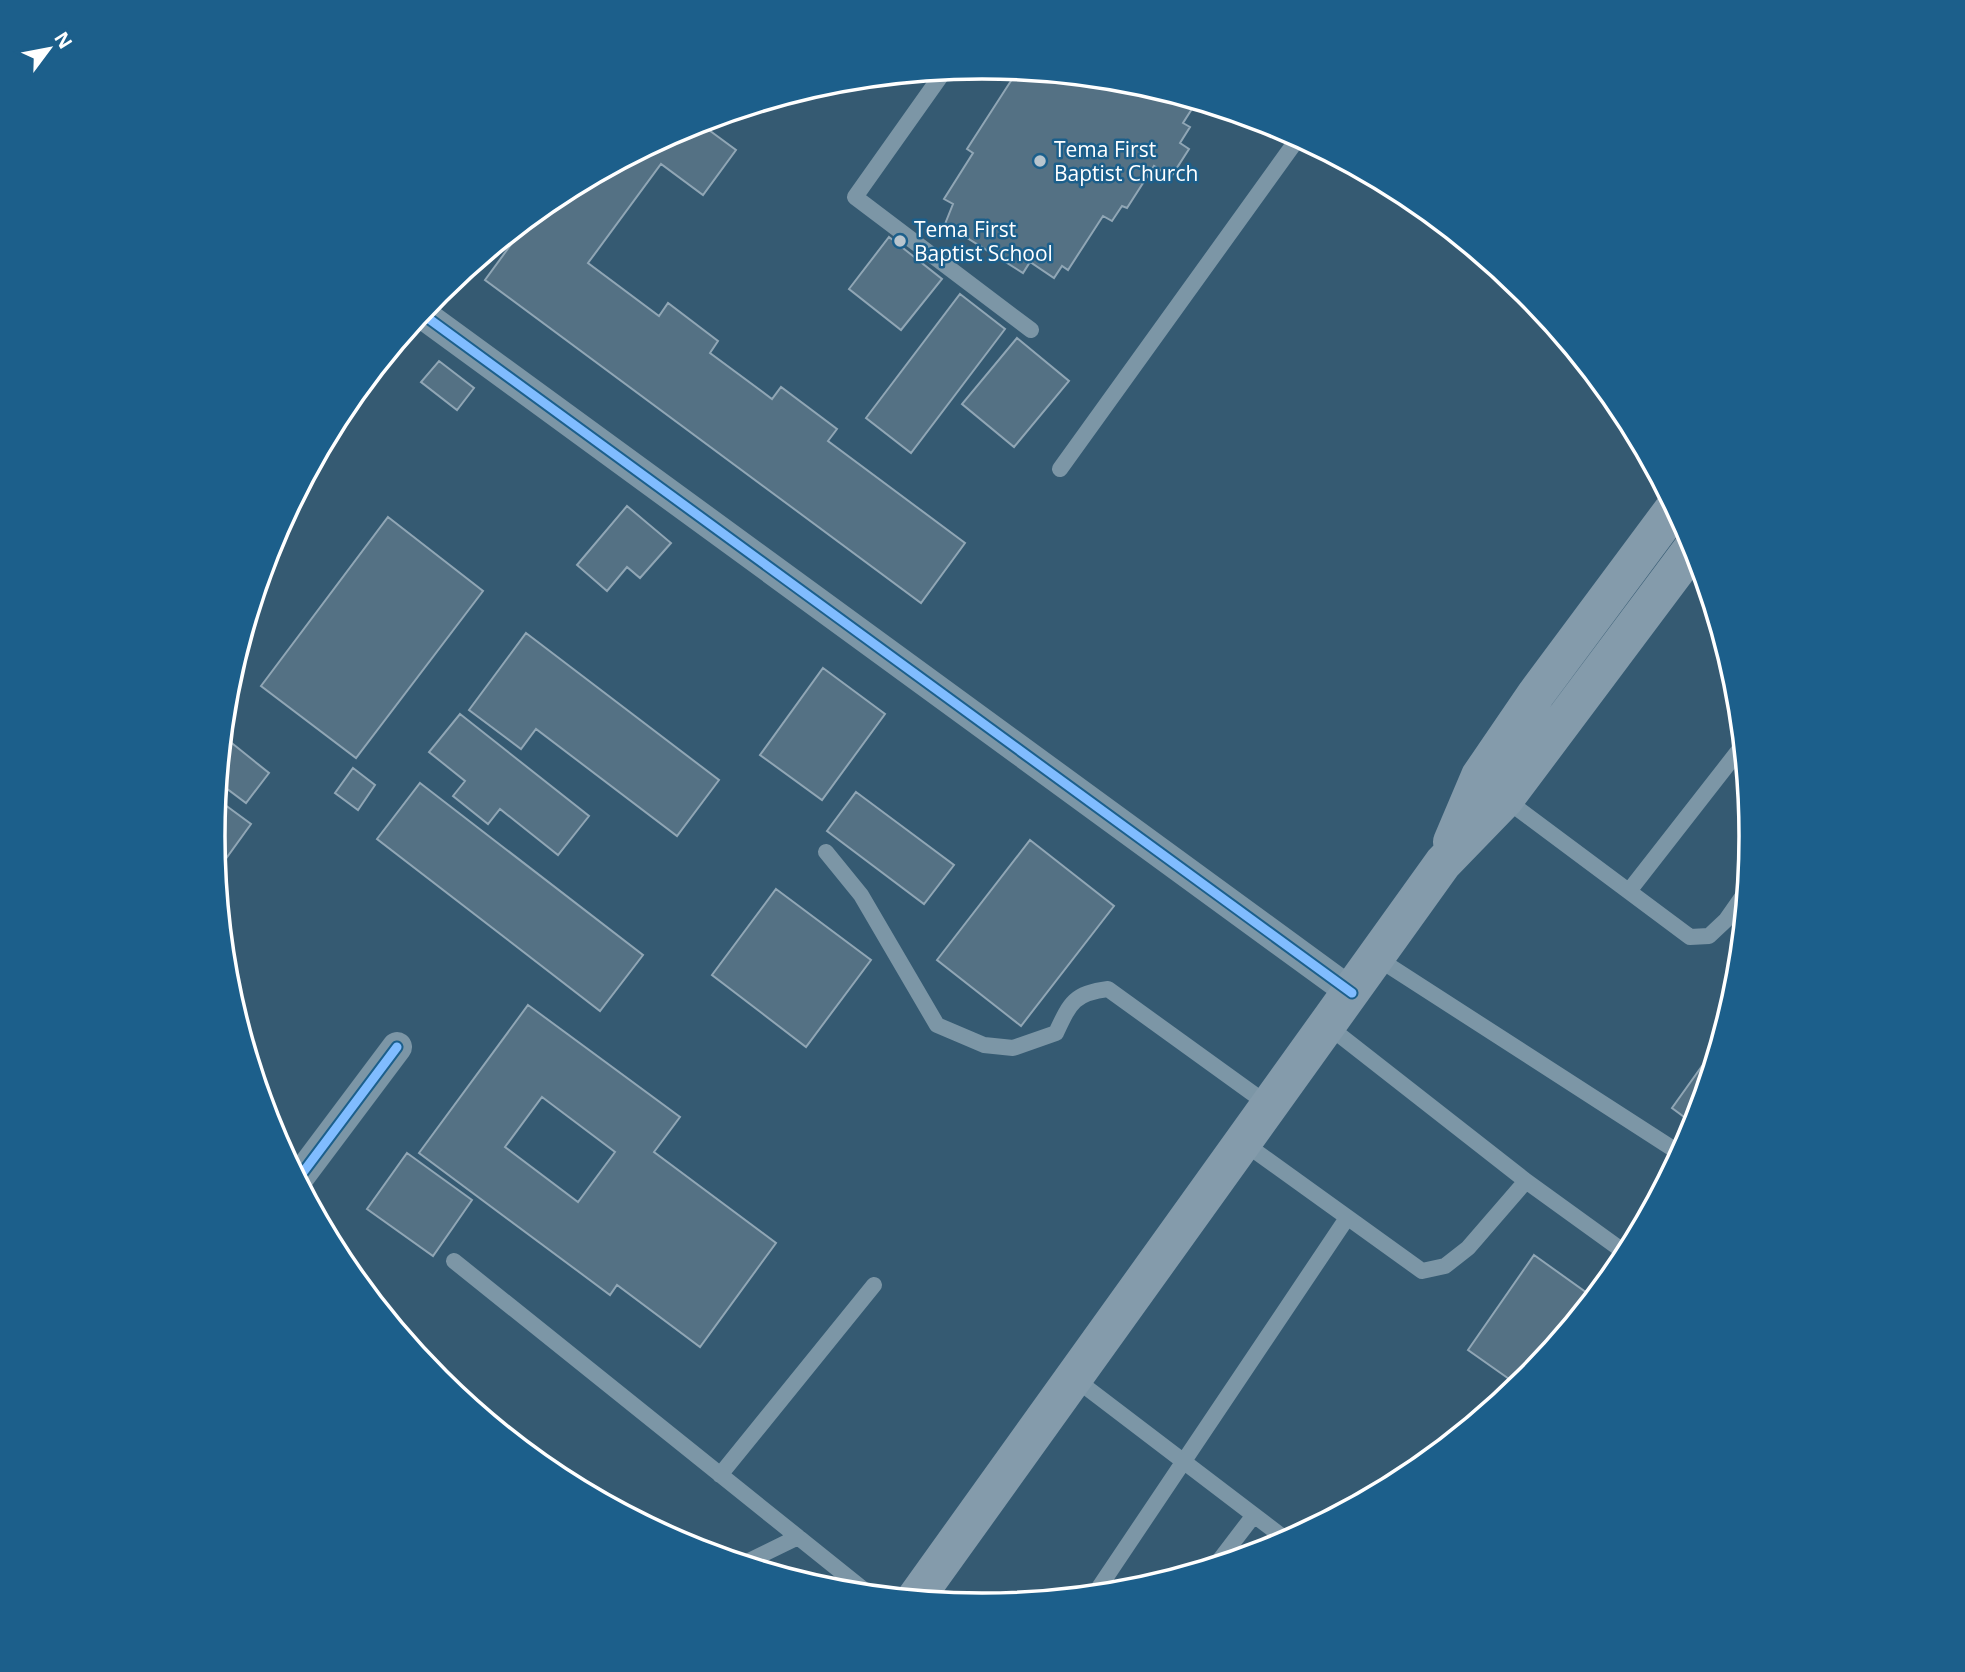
<svg xmlns="http://www.w3.org/2000/svg" width="1965" height="1672" viewBox="0 0 1965 1672" font-family="'Open Sans',sans-serif">
<style>
.building{fill:#547184;stroke:#90a6b5;stroke-width:2;fill-rule:evenodd}
.lines{fill:none;stroke-linecap:round;stroke-linejoin:round}
.service{stroke:#7c96a6;stroke-width:16}
.minor{stroke:#7c96a6;stroke-width:30}
.secondary{stroke:#849bab;stroke-width:38}
.cycleway-casing{stroke:#1c5f8b;stroke-width:13}
.cycleway{stroke:#80bcff;stroke-width:9}
.poi-dot{fill:#b8c5ce;stroke:#1c5f8b;stroke-width:2.5}
.labels{text-anchor:middle;dominant-baseline:central;stroke-width:5;stroke-linejoin:round;paint-order:stroke}
.poi-label{font-size:21px;fill:#fff;stroke:#1c5f8b;text-anchor:start}
.rim{fill:none;stroke:#fff;stroke-width:3.5}
</style>
<rect width="100%" height="100%" fill="#355a72"/>
<path class="building" d="M1018 70 1133 81 1197 101 1183 123 1190 127 1180 143 1189 149 1171 177 1154 166 1127 208 1122 206 1112 221 1103 216 1068 270 1062 266 1054 278 1030 262 1023 273 945 224 953 204 944 199 973 153 967 149Z
M698 122 736 150 703 195 661 164 588 263 659 316 668 303 718 341 710 353 772 399 781 387 837 429 828 441 965 543 921 603 485 280 534 213 555 196Z
M889 237 942 279 901 330 849 289Z
M960 294 1005 329 911 453 866 418Z
M1017 338 1069 381 1014 447 962 404Z
M439 361 474 388 457 410 421 382Z
M627 506 671 543 640 578 627 567 607 591 577 565Z
M388 517 483 591 356 758 261 686Z
M526 633 719 780 677 836 536 729 521 749 469 710Z
M823 668 885 714 822 800 760 755Z
M460 714 589 816 558 855 500 809 488 824 453 796 465 781 429 752Z
M223 736 269 773 246 803 218 782Z
M353 768 375 785 358 810 335 793Z
M420 783 643 955 600 1011 377 839Z
M856 792 954 865 924 904 827 831Z
M217 799 251 824 217 871 213 836Z
M1030 840 1114 906 1021 1026 937 960Z
M776 889 871 960 806 1047 712 975Z
M528 1005 680 1117 654 1152 776 1243 700 1347 617 1285 610 1295 419 1153ZM542 1097 615 1152 578 1202 505 1147Z
M1717 1045 1719 1046 1695 1125 1672 1108Z
M407 1153 472 1200 433 1256 367 1209Z
M1534 1255 1594 1298 1519 1386 1468 1350Z"/>
<g class="lines">
<path class="service" d="M945 70 855 197 1031 330
M1060 469 1299 137
M1505 799 1690 937 1709 936 1726 920 1747 890
M826 852 861 895 937 1025 984 1045 1013 1048 1056 1033C1070 1003 1074 993 1108 989L1270 1106
M1629 891 1743 745
M1377 958 1681 1154
M1328 1026 1526 1181 1627 1254
M1244 1143 1422 1271 1445 1266 1468 1248 1526 1181
M454 1261 869 1594
M1074 1378 1288 1541
M720 1475 874 1285
M743 1564 798 1537
M1215 1566 1254 1515
M1094 1595 1347 1218"/>
<path class="minor" d="M421 313 1352 993
M298 1179 397 1047"/>
<path class="secondary" d="M1452 842 1480 776 1536 694 1675 507
M915 1599 1443 863 1505 799 1695 545"/>
<g class="cycleway-casing">
<path id="cycleway" d="M421 313 1352 993
M298 1179 397 1047"/>
</g>
<use href="#cycleway" class="cycleway"/>
</g>
<g class="poi-dot">
<circle cx="1040" cy="161" r="7"/>
<circle cx="900" cy="241" r="7"/>
</g>
<g class="labels">
<g class="poi-label">
<text x="1054" y="149">Tema First<tspan x="1054" dy="24">Baptist Church</tspan></text>
<text x="914" y="229">Tema First<tspan x="914" dy="24">Baptist School</tspan></text>
</g>
</g>
<path d="M0 0H1965V1672H0ZM225 836a757 757 0 1 1 1514 0a757 757 0 1 1-1514 0Z" fill="#1c5f8b" fill-rule="evenodd"/>
<path class="rim" d="M225 836a757 757 0 1 1 1514 0a757 757 0 1 1-1514 0Z"/>
<g transform="translate(49 49) rotate(58)" stroke="#1c5f8b" stroke-width="5" paint-order="stroke">
<path d="M0-5L12 26L0 18L-12 26Z" fill="#ffffff"/>
<text y="-10" font-size="19" font-weight="bold" text-anchor="middle" fill="#ffffff">N</text>
</g>
</svg>
